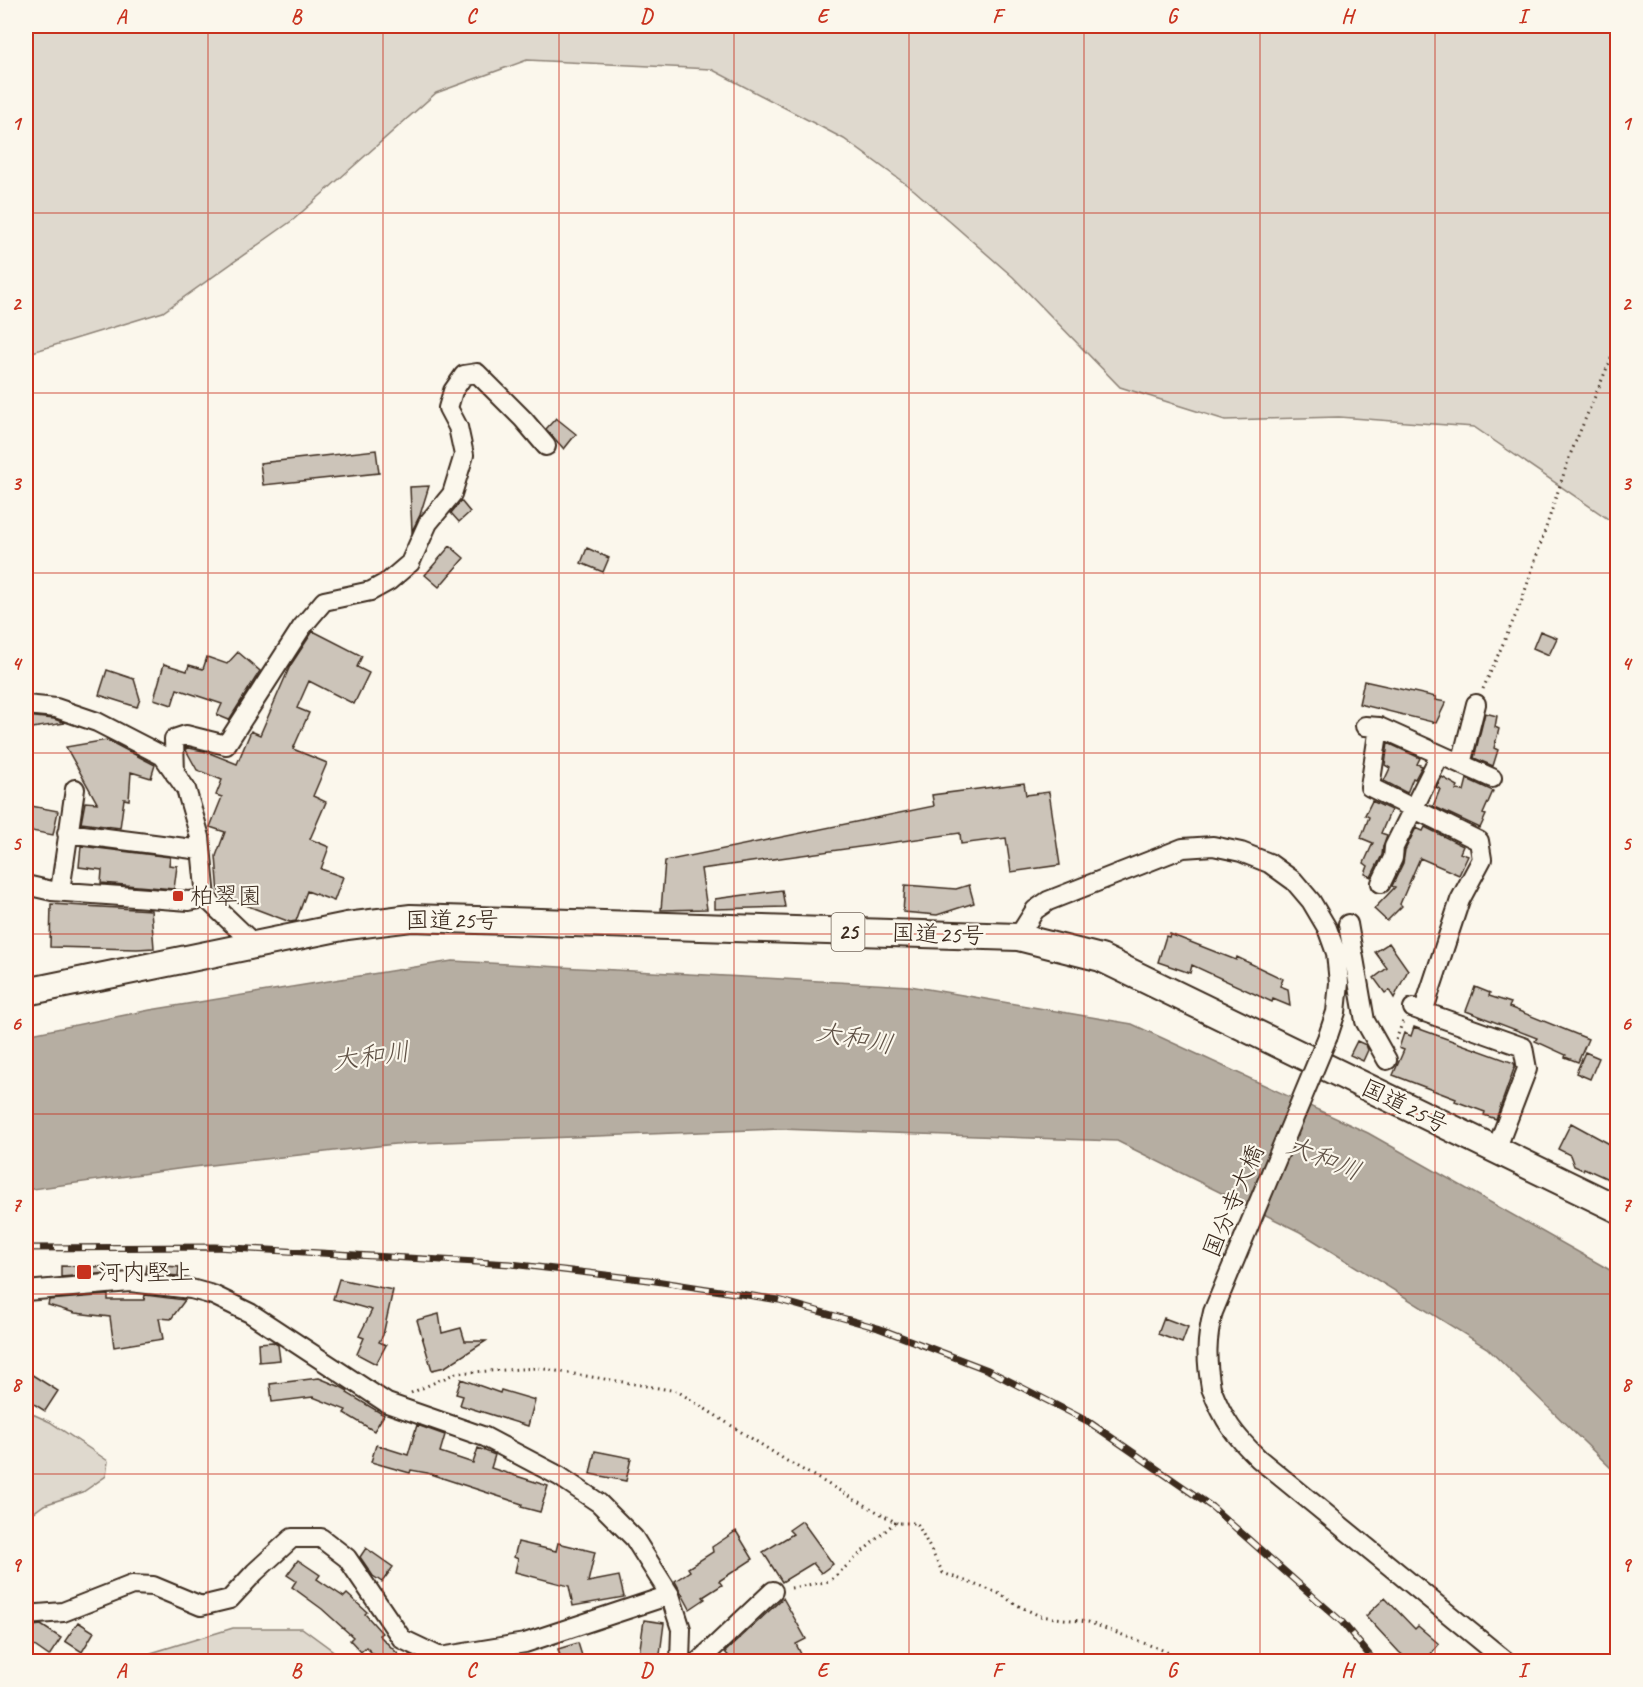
<svg xmlns="http://www.w3.org/2000/svg" width="1643" height="1687" viewBox="0 0 1643 1687" font-family="Caveat,'Klee One',sans-serif">
<style>
.green{fill:#dfd9ce;stroke:#8d8276;stroke-width:1.5}
.water{fill:#b6aea2;stroke:#85796d;stroke-width:1.5}
.building{fill:#ccc4b9;stroke:#3b2a1e;stroke-width:1.5}
.lines{fill:none;stroke-linecap:round;stroke-linejoin:round}
.minor-casing{stroke:#3b2a1e;stroke-width:22}
.highway-casing{stroke:#3b2a1e;stroke-width:30}
.path{stroke:#3b2a1e;stroke-width:3;stroke-dasharray:1.5 4.5;stroke-linecap:butt}
.minor{stroke:#fbf7ec;stroke-width:18}
.highway{stroke:#fbf7ec;stroke-width:26}
.rail-casing{stroke:#3b2a1e;stroke-width:7}
.rail{stroke:#fbf7ec;stroke-width:4.5;stroke-dasharray:14;stroke-linecap:butt}
.minor-bridge-casing{stroke:#3b2a1e;stroke-width:22;stroke-linecap:butt}
.minor-bridge{stroke:#fbf7ec;stroke-width:18}
.grid{fill:none;stroke:#c8321e;stroke-width:1.5;stroke-opacity:0.55}
.poi-dot{fill:#c8321e;stroke:#fbf7ec;stroke-width:2}
.labels{text-anchor:middle;dominant-baseline:central;stroke-width:4.5;stroke-linejoin:round;paint-order:stroke}
.shield{fill:#fbf7ec;stroke:#75685c;stroke-width:1.5}
.shield-label{font-size:22px;font-weight:bold;fill:#3b2a1e}
.poi-label{font-size:24px;fill:#3b2a1e;stroke:#fbf7ec;text-anchor:start}
.street-label{font-size:24px;fill:#3b2a1e;stroke:#fbf7ec}
.water-label{font-size:26px;font-style:italic;fill:#605246;stroke:#fbf7ec}
.neatline{fill:none;stroke:#c8321e;stroke-width:2}
.grid-label{font-size:20px;text-anchor:middle;font-weight:bold;fill:#c8321e}
</style>
<rect width="100%" height="100%" fill="#fbf7ec"/>
<filter id="ink" filterUnits="userSpaceOnUse"><feTurbulence type="fractalNoise" baseFrequency=".0167" numOctaves="2"/><feDisplacementMap in="SourceGraphic" scale="12" xChannelSelector="R" yChannelSelector="G"/><feConvolveMatrix kernelMatrix="1 2 1 2 8 2 1 2 1" color-interpolation-filters="sRGB"/></filter>
<g filter="url(#ink)">
<path class="green" d="M26 26H1617V525L1474 427 1339 417 1225 420 1120 387 1013 277 914 190 844 139 711 69 527 60 436 93 293 220 163 312 26 354Z
M26 1411 50 1422 108 1461 106 1476 83 1492 44 1505 26 1518Z
M233 1628H302L339 1655 366 1661H142L151 1653Z"/>
<path class="water" d="M452 961 910 986 1132 1024 1368 1133 1617 1274V1474L1487 1348 1300 1232 1117 1141 780 1129 395 1144 185 1168 26 1190V1035L150 1010Z"/>
<path class="building" d="M556 418 576 434 564 449 546 429Z
M376 450 379 473 263 485 260 463Z
M429 486 420 515 412 531 410 487Z
M461 501 470 512 459 522 451 513Z
M450 546 464 558 439 587 425 575Z
M587 548 609 558 603 572 581 563Z
M313 631 362 656 357 667 369 673 354 704 309 681 297 708 309 713 293 749 327 763 313 796 326 802 310 839 329 847 321 869 343 877 334 901 307 891 296 921 290 922 219 895 216 856 225 832 210 827 222 797 216 795 222 780 197 770 186 750 185 747 207 752 237 764 251 731 260 735 290 666Z
M1540 631 1557 638 1549 655 1533 648Z
M238 652 260 671 229 720 217 715 222 704 177 689 172 705 154 699 164 664 187 671 189 665 203 669 207 657 227 664Z
M107 670 134 679 140 699 137 707 99 695Z
M1364 681 1436 697 1435 700 1446 702 1436 723 1359 704Z
M1485 713 1497 716 1495 727 1499 729 1494 748 1498 750 1493 766 1474 758Z
M26 716 54 719 65 723 26 729Z
M107 740 155 765 151 778 131 772 129 800 124 799 120 828 81 823 85 802 97 803 66 747Z
M1388 743 1420 758 1417 764 1422 766 1415 779 1413 778 1407 793 1384 781 1390 768 1385 765Z
M1442 777 1458 786 1456 790 1464 791 1467 779 1493 791 1483 814 1486 815 1480 828 1433 806 1440 789 1436 787Z
M1024 783 1026 795 1049 792 1060 865 1011 872 1006 838 961 844 960 833 701 869 707 909 661 910 665 861 934 806 932 795Z
M1372 801 1391 810 1381 833 1387 835 1383 846 1382 855 1371 877 1365 874 1368 866 1364 863 1373 843 1361 838 1369 817 1365 815Z
M26 805 58 811 53 835 26 830Z
M1425 827 1463 846 1460 853 1468 856 1459 875 1420 858 1400 904 1402 906 1387 921 1374 909 1395 887 1392 886 1403 863 1405 850 1416 828 1423 831Z
M81 846 170 857 169 865 177 866 174 889 101 883 102 870 79 867Z
M905 885 956 889 969 885 974 903 937 915 903 912Z
M782 890 785 907 715 909V899Z
M51 904 151 910 154 948 137 949 50 947Z
M1170 934 1236 960 1237 957 1283 979 1280 986 1288 989 1290 1006 1273 999 1272 1002 1192 965 1190 973 1158 962 1166 936 1169 937Z
M1389 943 1408 970 1394 998 1389 990 1385 993 1374 978 1387 968 1375 952Z
M1475 987 1490 993 1489 996 1511 1003 1509 1007 1588 1039 1578 1062 1565 1057 1566 1055 1535 1041 1537 1038 1466 1011Z
M1414 1027 1514 1063 1515 1066 1496 1119 1484 1115 1485 1112 1455 1101 1456 1099 1393 1075 1404 1050 1399 1048 1404 1033 1411 1036Z
M1357 1041 1366 1045 1368 1050 1363 1061 1350 1055Z
M1585 1052 1599 1058 1590 1079 1576 1073Z
M1571 1123 1617 1148V1183L1584 1168 1583 1170 1574 1166 1570 1155 1558 1149Z
M147 1265 179 1267 178 1276 146 1273Z
M61 1266 109 1267V1273L61 1277Z
M339 1279 393 1290 383 1335 379 1342 386 1345 376 1364 357 1354 364 1338 359 1336 372 1310 333 1299Z
M108 1295V1300H144L145 1295 185 1300 171 1319 159 1318 163 1339 114 1347 110 1317 75 1313 48 1305 49 1300Z
M439 1314 442 1333 461 1328 465 1341H486L445 1367 432 1370 417 1320Z
M1164 1318 1188 1327 1182 1343 1158 1334Z
M273 1342 278 1345 280 1360 259 1362 258 1343Z
M26 1371 58 1391 45 1411 26 1399Z
M319 1378 341 1387 348 1391 347 1393 384 1415 374 1431 344 1413 346 1410 313 1397 272 1402 270 1384Z
M461 1379 500 1393 501 1390 535 1400 528 1426 460 1405 463 1396 456 1394Z
M417 1425 445 1435 440 1452 473 1463 478 1448 495 1455 491 1468 548 1486 540 1512 521 1507 522 1504 427 1473 411 1470 410 1473 371 1462 376 1445 408 1455Z
M595 1451 631 1458 626 1481 590 1474Z
M802 1521 833 1564 821 1573 813 1563 782 1582 763 1552 793 1534 789 1530Z
M736 1531 753 1559 719 1581 722 1585 703 1597 705 1599 690 1609 675 1581 690 1571 688 1568 713 1552 712 1547Z
M518 1542 556 1551 558 1543 595 1552 588 1582 619 1576 624 1597 573 1606 569 1586 515 1572 518 1559 514 1557Z
M366 1548 393 1567 382 1582 373 1576 360 1557Z
M298 1560 320 1575 317 1579 344 1597 347 1594 367 1612 365 1614 382 1633 379 1635 406 1662H381L366 1647 361 1652 350 1640 353 1637 322 1609 292 1587 296 1581 287 1575Z
M783 1598 806 1639 796 1644 805 1662H734L725 1652Z
M1385 1598 1415 1629 1418 1626 1439 1644 1424 1662H1411L1399 1652 1366 1616Z
M644 1620 664 1623 659 1662H638Z
M78 1622 94 1632 82 1652 65 1641Z
M41 1625 61 1638 49 1656 26 1640 33 1626Z
M578 1643 584 1662H562L558 1649Z"/>
<g class="lines">
<g class="minor-casing">
<path id="minor" d="M26 705 56 708 97 722 163 756 186 789 200 837 206 898 256 946
M1365 726 1379 727 1492 778
M1379 727 1370 787 1479 841 1482 859 1460 900 1423 1012
M1461 764 1476 704
M175 774 174 739 186 735 226 745 302 627 324 601 371 591 389 581 410 563 428 523 452 494 464 455 458 427 448 408 453 391 464 375 477 373 523 419 546 446
M67 833 201 850
M1381 883 1393 858 1394 847 1440 755
M26 885 52 891 189 901 206 898
M60 891 75 789
M1348 924 1365 1021 1387 1060
M1018 937 1035 910 1048 901 1183 848 1213 846 1241 852 1269 863 1294 881 1311 901 1327 928 1336 953 1339 983 1336 1012 1328 1036
M1413 1008 1523 1047 1527 1069 1496 1150
M26 1291 130 1282 191 1289 213 1295 250 1313 387 1403 485 1437 559 1476 599 1503 634 1538 670 1595 681 1629 680 1662
M1211 1388C1224 1421 1234 1435 1259 1459L1507 1662
M26 1615 63 1612 132 1585 153 1586 201 1606 230 1599 255 1572 292 1538H321L347 1558 402 1639 440 1657 525 1643 670 1595
M698 1662 773 1591"/>
</g>
<g class="highway-casing">
<path id="highway" d="M26 992 347 926 411 918 1018 937 1101 958 1618 1209"/>
</g>
<path class="path" d="M1483 689 1521 603 1570 455 1618 342
M1396 1040 1403 1021
M411 1393 456 1373 538 1368 677 1391 787 1461 897 1523
M791 1588 830 1581 894 1523H917L943 1573 998 1593 1017 1605 1040 1616 1088 1622 1165 1651 1182 1662"/>
<use href="#minor" class="minor"/>
<use href="#highway" class="highway"/>
<g class="rail-casing">
<path id="rail" d="M26 1248 215 1247 511 1264 649 1280 779 1300 878 1328 988 1370 1089 1422 1212 1507 1342 1622 1375 1662"/>
</g>
<use href="#rail" class="rail"/>
<g class="minor-bridge-casing">
<path id="minor-bridge" d="M1211 1388C1206 1359 1206 1341 1213 1312L1328 1036"/>
</g>
<use href="#minor-bridge" class="minor-bridge"/>
</g>
</g>
<path class="grid" d="M208 26V1662M383 26V1662M559 26V1662M734 26V1662M909 26V1662M1084 26V1662M1260 26V1662M1435 26V1662M26 213H1618M26 393H1618M26 573H1618M26 753H1618M26 934H1618M26 1114H1618M26 1294H1618M26 1474H1618"/>
<g class="poi-dot">
<rect x="172" y="890" width="12" height="12" rx="3"/>
<rect x="76" y="1264" width="16" height="16" rx="3"/>
</g>
<g class="labels">
<rect class="shield" x="831.5" y="913" width="33" height="38" rx="4.5"/>
<g class="shield-label">
<text x="848" y="932">25</text>
</g>
<g class="poi-label">
<text x="190" y="896">柏翠園</text>
<text x="98" y="1272">河内堅上</text>
</g>
<g class="street-label">
<text x="452" y="920">国道25号</text>
<text transform="translate(938 934) rotate(2)">国道25号</text>
<text transform="translate(1405 1106) rotate(26)">国道25号</text>
<text transform="translate(1233 1201) rotate(-67)">国分寺大橋</text>
</g>
<g class="water-label">
<text transform="translate(855 1038) rotate(10)">大和川</text>
<text transform="translate(371 1056) rotate(-7)">大和川</text>
<text transform="translate(1324 1158) rotate(22)">大和川</text>
</g>
</g>
<rect width="1643" height="1687" fill="none" stroke="#fbf7ec" stroke-width="66"/>
<rect x="33" y="33" width="1577" height="1621" class="neatline"/>
<g class="grid-label">
<text x="121" y="23">A</text>
<text x="296" y="23">B</text>
<text x="471" y="23">C</text>
<text x="646" y="23">D</text>
<text x="822" y="23">E</text>
<text x="997" y="23">F</text>
<text x="1172" y="23">G</text>
<text x="1347" y="23">H</text>
<text x="1522" y="23">I</text>
<text x="16" y="130">1</text>
<text x="1626" y="130">1</text>
<text x="16" y="310">2</text>
<text x="1626" y="310">2</text>
<text x="16" y="490">3</text>
<text x="1626" y="490">3</text>
<text x="16" y="670">4</text>
<text x="1626" y="670">4</text>
<text x="16" y="850">5</text>
<text x="1626" y="850">5</text>
<text x="16" y="1030">6</text>
<text x="1626" y="1030">6</text>
<text x="16" y="1211">7</text>
<text x="1626" y="1211">7</text>
<text x="16" y="1391">8</text>
<text x="1626" y="1391">8</text>
<text x="16" y="1571">9</text>
<text x="1626" y="1571">9</text>
<text x="121" y="1677">A</text>
<text x="296" y="1677">B</text>
<text x="471" y="1677">C</text>
<text x="646" y="1677">D</text>
<text x="822" y="1677">E</text>
<text x="997" y="1677">F</text>
<text x="1172" y="1677">G</text>
<text x="1347" y="1677">H</text>
<text x="1522" y="1677">I</text>
</g>
</svg>
